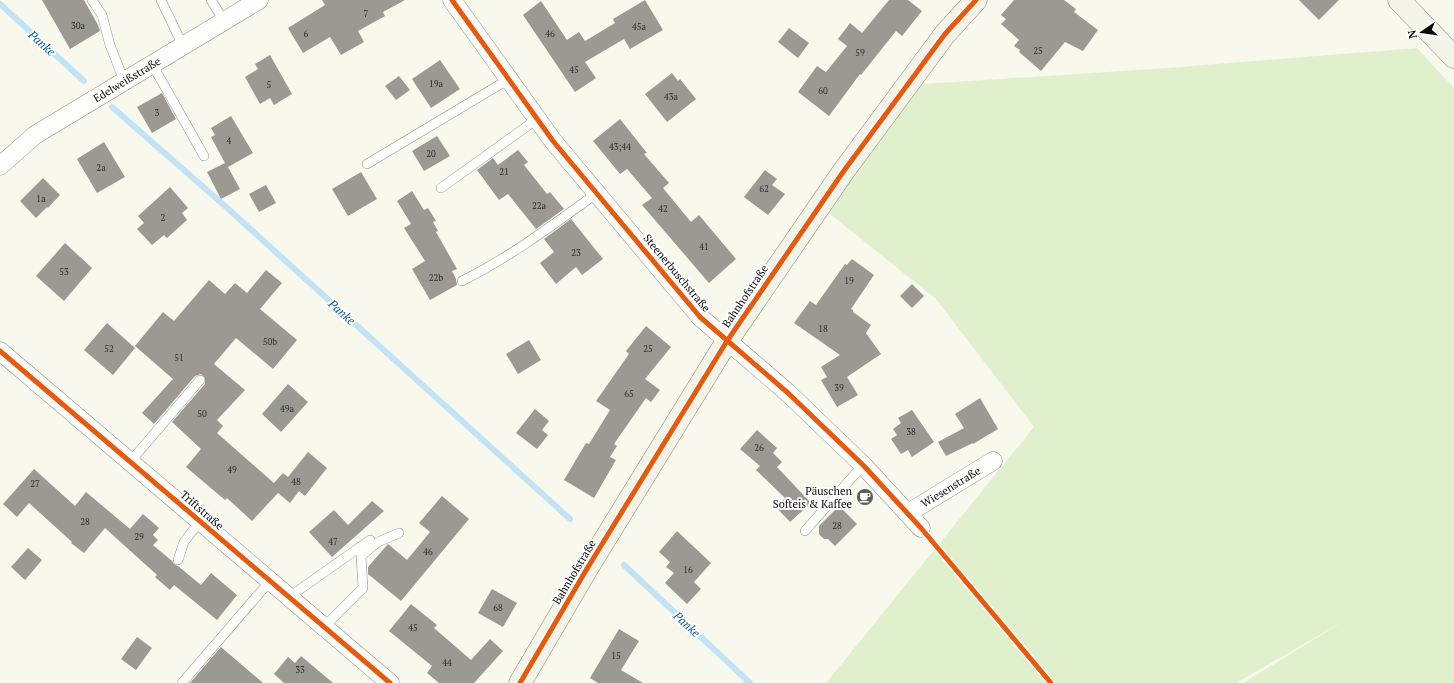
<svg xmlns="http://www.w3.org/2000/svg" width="1454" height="683" viewBox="0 0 1454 683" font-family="'PT Serif',serif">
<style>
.green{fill:#e1f0cc}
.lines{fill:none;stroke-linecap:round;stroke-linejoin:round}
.stream{stroke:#c2e2f5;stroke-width:6}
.building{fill:#9c9993}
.lane-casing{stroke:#92918c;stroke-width:10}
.street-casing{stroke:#92918c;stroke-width:19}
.secondary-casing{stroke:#888883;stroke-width:23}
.lane{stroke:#fefefc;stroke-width:9}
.street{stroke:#fefefc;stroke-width:18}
.secondary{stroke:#f4f3e7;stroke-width:22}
.cycleway-casing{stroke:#fff;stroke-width:8}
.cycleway{stroke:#e8590c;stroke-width:5}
.labels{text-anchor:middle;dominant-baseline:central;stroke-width:4;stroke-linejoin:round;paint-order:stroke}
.number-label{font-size:9px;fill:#2e2e2c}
.street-label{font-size:11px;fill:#0a0a0a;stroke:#fff}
.poi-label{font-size:11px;fill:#0a0a0a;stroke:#fff;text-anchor:end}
.water-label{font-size:12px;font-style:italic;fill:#115d9e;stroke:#fff}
</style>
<rect width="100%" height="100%" fill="#f9f8ed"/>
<path class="green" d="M1417 48 1454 88V683H1243L1344 621 1236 683H826L1034 427 936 299 825 210 908 85 1167 68Z"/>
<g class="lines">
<path class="stream" d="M0 4 84 81
M112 107 225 206 570 519
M624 565 750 683"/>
</g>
<path class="building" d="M42 0H84L98 25 100 31 70 49Z
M322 0H405L383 12 385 16 358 31 364 42 341 55 330 37 303 53 288 28 325 5Z
M645 0 663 30 630 49 624 39 585 62 596 78 575 92 523 15 541 1 567 40 579 32 585 41 615 23 613 19Z
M889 0H908L922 11 902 36 896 31 861 75 860 74 829 116 798 92 817 66 826 72 847 46 838 39 850 23 862 33Z
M1014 0H1064L1076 9 1074 12 1098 30 1083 51 1065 42 1041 71 1019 52 1020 50 1014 46 1019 40 1001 24 1006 19 1001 15Z
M1299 0H1339L1319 20Z
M789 28 809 43 798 58 778 42Z
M270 55 292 94 274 105 270 98 260 104 245 77 258 69 255 64Z
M440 60 460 89 431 108 412 79Z
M672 73 678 81 680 79 696 99 667 122 645 94Z
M399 76 410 90 396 100 385 86Z
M162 93 176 119 152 133 137 107Z
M231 116 253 153 228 167 240 189 221 199 207 172 225 163 211 137 215 135 211 128Z
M620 119 647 153 644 154 669 183 663 188 691 222 699 215 736 259 709 283 642 205 652 198 627 169 620 174 593 141Z
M437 136 450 156 424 171 412 151Z
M104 142 125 177 97 193 77 159Z
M518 150 528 162 524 165 547 194 550 192 564 209 536 229 508 194 499 200 477 170 493 158 498 165Z
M765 170 777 179 772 185 785 194 768 215 744 197Z
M361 172 377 199 348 216 332 189Z
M43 178 60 195 48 208 47 207 36 218 20 201Z
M266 185 276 203 259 212 249 194Z
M170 187 188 208 182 213 187 220 167 238 164 235 152 245 137 229 144 223 138 216Z
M412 191 424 210 428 208 436 221 433 222 438 231 436 232 457 269 452 271 456 279 457 285 430 300 412 269 425 261 404 228 411 224 397 201Z
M571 219 603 259 582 275 576 267 556 284 540 263 554 252 544 239Z
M65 243 92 268 64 301 36 276Z
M852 259 874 275 851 309 853 310V312L871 325 866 333 881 354 847 377 858 395 837 407 821 380 827 377 821 367 840 355 794 323 810 301 816 305 845 264 847 265Z
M266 270 282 283 260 309 297 340 273 369 236 338 214 364 245 390 217 420 223 426 217 433 274 483 283 473 288 477 308 452 327 468 305 496 299 491 290 503 278 493 252 521 227 498 225 500 186 467 201 449 172 422 205 384V378L201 374 195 376 154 424 142 413 173 379 135 346 163 312 174 321 209 280 225 294 235 283 247 293Z
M912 284 924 296 912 308 900 296Z
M107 323 135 348 113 375 84 350Z
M646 326 671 347 645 379 660 390 651 402 646 398 614 444 617 446 610 457 616 460 594 498 564 480 586 443 589 444 610 410 596 401 629 354 626 351Z
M529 340 541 360 518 374 506 354Z
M288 384 308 402 281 432 262 414Z
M980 398 998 429 973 444V443L946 456 938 442 964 428 955 414Z
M535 409 549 421 542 430 548 435 537 449 516 433Z
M912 410 934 442 912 457 908 450 901 454 891 439 897 435 893 429 901 423 898 418Z
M757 430 777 448 773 453 782 462 777 467 811 503 790 522 776 507 785 498 756 470 760 466 740 449Z
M34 469 75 506 86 492 130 529 143 514 159 528 153 535 158 540 153 545 172 561 174 564 178 566 201 585 211 573 237 595 217 620 174 585 170 590 155 577 157 575 105 528 84 553 71 543 72 542 29 503 17 517 3 504Z
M442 496 469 519 401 601 368 574V567L388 544 407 560 430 532 419 523Z
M372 501 384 511 332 557 309 532 334 510 348 525Z
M839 506 857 524 835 546 828 539H824L819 534V526Z
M677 531 711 563 694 582 701 589 687 604 665 583 674 573 666 567 670 562 659 552Z
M28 548 42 560 25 580 11 567Z
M492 589 517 603 503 627 478 613Z
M411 604 437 625 434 628 471 660 490 639 503 651 474 683H439L427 673 432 666 389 631Z
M619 629 639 641 621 670 643 683H598L590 678Z
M137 637 152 648 136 670 121 659Z
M221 647 263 683H190Z
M301 656 333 683H284L274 674 288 657 295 663Z"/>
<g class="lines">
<g class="lane-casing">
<path id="lane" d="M92 0 102 15 110 45 124 81
M161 0 183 46
M211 0 224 21
M152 64 204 156
M367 164 509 79
M441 188 537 119
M462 281C510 257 553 225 597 193
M130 462 200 380
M805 531 863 465
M178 560 184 542 200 521
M289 597 370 540
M324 627 363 588 361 556 378 542 399 533
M182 683 270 581"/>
</g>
<g class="street-casing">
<g id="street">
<path d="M452 0 553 141 700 317 788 393 863 465 921 528"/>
<path id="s1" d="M0 166 35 135 259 0"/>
<path d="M0 351 390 683"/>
<path id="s2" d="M908 513 993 461"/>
</g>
</g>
<g class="secondary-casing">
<path id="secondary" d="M1399 0 1454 57
M520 683 588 567 727 341 843 172 945 34 976 0"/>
</g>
<use href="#lane" class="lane"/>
<use href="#street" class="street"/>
<use href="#secondary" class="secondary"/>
<g class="cycleway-casing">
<path id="cycleway" d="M452 0 553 141 700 317 788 393 863 465 921 528 1051 683
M0 351 390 683
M520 683 588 567 727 341 843 172 945 34 976 0"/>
</g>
<use href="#cycleway" class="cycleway"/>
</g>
<defs>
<g id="cafe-disc" transform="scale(0.9)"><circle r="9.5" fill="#5e5d59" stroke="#fff"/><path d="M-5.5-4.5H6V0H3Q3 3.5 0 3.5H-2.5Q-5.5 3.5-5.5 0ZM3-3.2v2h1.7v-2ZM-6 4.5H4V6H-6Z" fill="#fff"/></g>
</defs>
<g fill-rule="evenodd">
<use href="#cafe-disc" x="865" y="497"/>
</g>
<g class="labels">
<g class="number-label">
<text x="366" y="14">7</text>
<text x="78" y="26">30a</text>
<text x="639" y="27">45a</text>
<text x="306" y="34">6</text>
<text x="550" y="34">46</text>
<text x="1038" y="51">25</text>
<text x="860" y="53">59</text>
<text x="574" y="70">45</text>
<text x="436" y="84">19a</text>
<text x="269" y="85">5</text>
<text x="823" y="91">60</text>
<text x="671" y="97">43a</text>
<text x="157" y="113">3</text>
<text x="229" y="141">4</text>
<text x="620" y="147">43;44</text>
<text x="431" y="154">20</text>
<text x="101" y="168">2a</text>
<text x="504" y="172">21</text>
<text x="764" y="189">62</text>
<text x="41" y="199">1a</text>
<text x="539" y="206">22a</text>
<text x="663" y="209">42</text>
<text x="163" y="218">2</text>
<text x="704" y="247">41</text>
<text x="576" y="253">23</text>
<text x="64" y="272">53</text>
<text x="436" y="278">22b</text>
<text x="849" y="281">19</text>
<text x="823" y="329">18</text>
<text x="270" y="342">50b</text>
<text x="109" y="349">52</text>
<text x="648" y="349">25</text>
<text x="179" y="358">51</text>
<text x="839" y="388">39</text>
<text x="629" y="394">65</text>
<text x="287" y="409">49a</text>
<text x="202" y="414">50</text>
<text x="911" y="432">38</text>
<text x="759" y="448">26</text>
<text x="232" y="470">49</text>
<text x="296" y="482">48</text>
<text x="35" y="484">27</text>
<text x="85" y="522">28</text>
<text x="837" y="526">28</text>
<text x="139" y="537">29</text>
<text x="333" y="542">47</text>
<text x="428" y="552">46</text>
<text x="688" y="570">16</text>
<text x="498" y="608">68</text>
<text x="413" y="628">45</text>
<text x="616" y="656">15</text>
<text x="447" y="663">44</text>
<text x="300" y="670">33</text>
</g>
<g class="street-label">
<text stroke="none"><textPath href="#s1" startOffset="154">Edelweißstraße</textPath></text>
<text transform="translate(677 273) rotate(50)">Steenerbuschstraße</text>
<text transform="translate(745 296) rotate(-56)">Bahnhofstraße</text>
<text stroke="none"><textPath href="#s2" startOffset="50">Wiesenstraße</textPath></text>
<text transform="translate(202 510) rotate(41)">Triftstraße</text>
<text transform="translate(574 572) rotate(-59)">Bahnhofstraße</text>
</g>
<g class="poi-label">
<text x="852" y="491">Päuschen<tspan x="852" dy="13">Softeis &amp; Kaffee</tspan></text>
</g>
<g class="water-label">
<text transform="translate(42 43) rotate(42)">Panke</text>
<text transform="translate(342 312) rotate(42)">Panke</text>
<text transform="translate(687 624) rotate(43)">Panke</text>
</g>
</g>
<g transform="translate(1422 32) rotate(257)" stroke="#ffffff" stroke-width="3" paint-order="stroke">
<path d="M0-3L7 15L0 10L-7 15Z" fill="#0a0a0a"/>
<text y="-6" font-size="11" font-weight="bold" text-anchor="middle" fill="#0a0a0a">N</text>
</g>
</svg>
